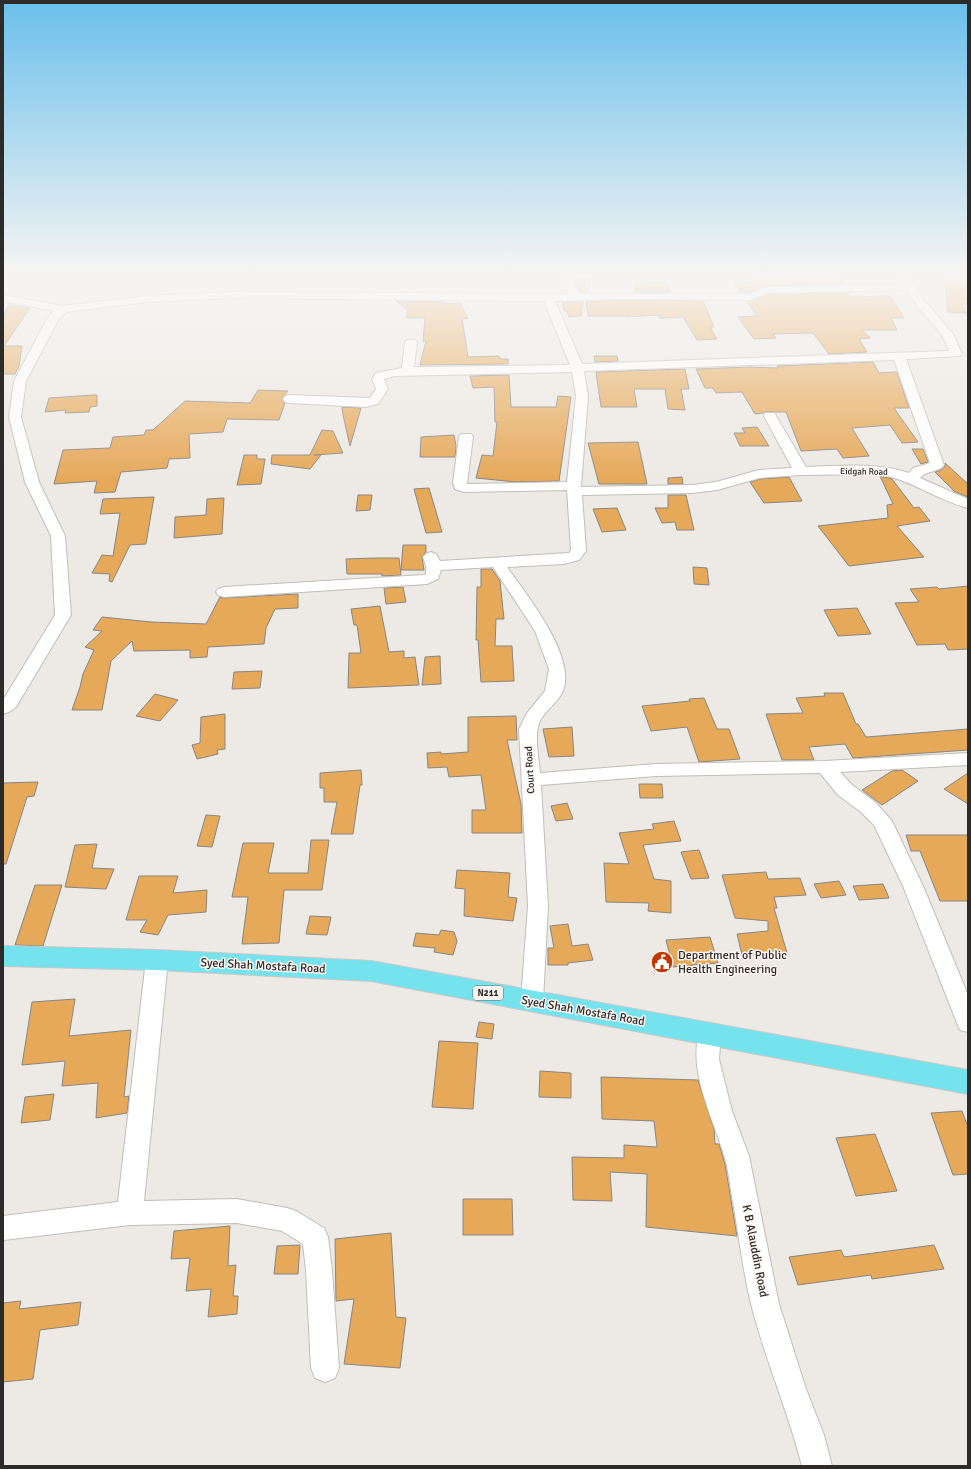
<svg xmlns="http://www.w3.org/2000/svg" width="971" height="1469" viewBox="0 0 971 1469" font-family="Signika,sans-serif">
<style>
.building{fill:#e6a95a;stroke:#898581}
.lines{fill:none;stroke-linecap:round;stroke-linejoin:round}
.minor-casing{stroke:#c1beb9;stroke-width:2}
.trunk-casing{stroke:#c8c8c8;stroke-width:2}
.minor{fill:#fff;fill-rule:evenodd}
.trunk{fill:#74e3ee;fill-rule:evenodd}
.labels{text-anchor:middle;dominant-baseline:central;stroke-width:3;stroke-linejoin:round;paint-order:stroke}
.far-street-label{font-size:9px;fill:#2d2b2a;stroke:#fbf6f2}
.shield{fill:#fbf6f2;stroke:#6b6866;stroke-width:1}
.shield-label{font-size:9px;font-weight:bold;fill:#2d2b2a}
.street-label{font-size:10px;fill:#2d2b2a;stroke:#fbf6f2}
.near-poi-label{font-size:12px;fill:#2d2b2a;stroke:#fbf6f2;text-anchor:start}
.near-street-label{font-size:12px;fill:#2d2b2a;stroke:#fbf6f2}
</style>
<rect width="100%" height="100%" fill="#ede9e4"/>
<path class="building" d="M768 275H838L843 284 768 286 750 292H740L734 283 754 281 751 277 769 276Z
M944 275H968V304H962L966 313 948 312Z
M577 279H590L588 292H580L576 283Z
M635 281 667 282 669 290H670L672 292H635Z
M848 293 851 297 890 296 904 318H891L897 330H862L870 338 859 339 867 352 829 354 813 333 773 334 776 338 754 339 738 317 757 316 747 301 768 294Z
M619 300 703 301 714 327H710L717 339 697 340 683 317 660 318 659 315 626 317 625 316H588L586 302Z
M396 301 444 302V304L460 303 468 319 462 318 468 357 499 356 500 359H508V364L420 365 426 341H423L425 318H407L408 310Z
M562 302H583L581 316 569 317 567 311H564Z
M8 306H23L22 308H30L4 346H22L19 366 15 374H3V317Z
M594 356H617L618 361 595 362Z
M873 362 879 373 897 372 909 408H894L918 442 902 443 890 425 852 428 869 456 843 458 837 449 801 451 786 412H765L763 413 755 414 742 392 716 393 713 388H705L696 369 750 367 778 368 777 366Z
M685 369 689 389H681L685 410 668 409 665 389H634L637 407H601L596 372Z
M509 375 511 407H556L558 396 571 397 559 481 516 482 476 478 482 455 493 456 497 422H495L494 387 473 388 470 376Z
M258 390 288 391 282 398 285 403 279 420 227 419 223 432 189 434 190 458 169 459 167 468 121 472 115 492 94 493 97 481 54 484 63 450 110 448 113 437 144 435 146 430H153L185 401 250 403Z
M93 395H97V406L90 407 89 412 65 413 66 410 45 412 49 398Z
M342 407 361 408 350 446 343 415Z
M757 427 769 446H740L734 433H745L742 428Z
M322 430 333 431 343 453 314 455H321L310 469 271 464 272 455H310Z
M454 435 456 446 455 457H420L421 437Z
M638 442 647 484H599L588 443Z
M912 449H923L928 462 921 464Z
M244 455H257V459H265L261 484 237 485Z
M945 463 968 484V497L955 492 935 472 943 469 945 466Z
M880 476 892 479 914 508 919 507 930 521 897 526 924 557 849 566 818 526 888 518 887 505 893 504Z
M682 477 683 484H668V478Z
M789 477 802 501 764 503 750 482 760 479Z
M429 488 442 532 426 533 414 489Z
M358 495H372L370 510 356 511Z
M668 495H686L694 530H677L675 522 662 523 655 508H668Z
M154 497 146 544 130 545 112 582 109 581 110 574 92 573 102 555 113 556 120 513 100 514 103 499Z
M224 498 222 534 174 538 175 517 206 515 207 499Z
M617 508 626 530 602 532 593 509Z
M403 545H426V552L422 557 424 570H401Z
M375 558H399L401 575 382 576V574H347L346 559Z
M693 567 707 568 709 585 694 584Z
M481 569H492L500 581 504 619H496L495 646H512L514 681 481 682 478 640H476L477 587H481Z
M968 586V649L948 650 945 644 917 645 895 603 919 602 910 589 937 587 939 589Z
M403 587 406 602 386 604 384 588Z
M298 594V608L275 609 266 628 264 644 208 647 207 657 190 658V650L134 651 132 641 111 661 102 710H72L80 687 83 674 94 650 85 647 102 631 93 630 102 617 151 622 206 624 220 597 224 598Z
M380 606 389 652 404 651V658L415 657 419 685 348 688 349 653H361L357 625H354L351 609Z
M857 608 871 634 838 636 824 610Z
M440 656 441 684 422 685 425 657Z
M262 671 260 688 232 689 234 672Z
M824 693H843L856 724H858L866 737 968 729V750L853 758 845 744 809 747 814 760H782L766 714 803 713 796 698 825 696Z
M155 694 178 700 160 721 136 716Z
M704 698 717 729H729L740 759 699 762 687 727 651 731 642 706 690 701 689 699Z
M225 714V749L217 750 218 754 197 759 192 745 200 743 201 717Z
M516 716 517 740H507L521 804 522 833H472V810H486L481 775 449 777 447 767 428 768 427 753 441 752V754L468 752V717Z
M572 727 574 756 549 757 543 729Z
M361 770 362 785H360L353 834H331L337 802H324V788H320V773Z
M902 770 918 781 882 805 862 790 892 771Z
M968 773V804L944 789Z
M38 782 34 796 27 797 6 864H3V783Z
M639 784H662L663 798H640Z
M567 803 573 819 556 821 551 806Z
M206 815 220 816 212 847 197 846Z
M674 821 681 841 643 845 654 879 671 881V913L648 911 649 903 606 902 604 863 629 864 619 833 654 829 652 824Z
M906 835H968V901H940L920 851H911Z
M311 840H329L322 890H284L279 943 242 944 248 897H232L243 843H274L268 873H308Z
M97 844 92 868 114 869 106 889 65 887 75 845Z
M699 850 709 878 691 879 681 852Z
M457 870 510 873 508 897 517 898 513 921 464 916 465 889 455 888Z
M766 872 768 879 800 878 806 895 774 897 777 908H774L787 953 742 955 737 934 768 931V921L735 918 722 875Z
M139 876H178L173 893 207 890 206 912 168 915 158 935 140 932 147 920H126Z
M839 881 846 895 821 898 814 884Z
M883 884 889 898 859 900 853 886Z
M35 885H62L43 946 15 945Z
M310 916 331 917 327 935 306 934Z
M568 924 572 946 588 944 593 960 568 963V965H548V948H554L550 926Z
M441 930 454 932 457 941 453 955 434 952 435 948 413 946 416 933 439 935Z
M710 937 718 963 673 967 666 940Z
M75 999 69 1036 131 1030 124 1097 129 1096 127 1113 96 1118 98 1083 62 1086 65 1061 22 1065 32 1002Z
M479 1022 494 1024 492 1039 476 1037Z
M439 1041 478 1043 473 1109 432 1107Z
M540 1071 571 1073V1098L539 1097Z
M601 1077 698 1080 714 1129 715 1144H719L725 1164 737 1236 646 1227 647 1174 610 1172 612 1201 573 1200 572 1157 624 1158V1145L657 1147 654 1121 602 1119Z
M54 1094 50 1120 21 1123 25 1097Z
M962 1111 968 1127V1174L953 1175 931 1113Z
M875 1134 897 1191 856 1196 836 1138Z
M463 1199H512L513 1235H463Z
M230 1226 228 1266 236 1265 233 1296H238L237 1314 208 1317 211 1289 186 1291 190 1258 171 1259 174 1231Z
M391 1233 396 1317 406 1318 400 1368 344 1364 354 1299 336 1301 335 1239Z
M300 1245 298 1274H274L277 1246Z
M934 1245 944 1269 872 1279 871 1275 798 1285 789 1257 841 1250 844 1257Z
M21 1301 19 1309 81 1302 78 1325 40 1330 33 1379 3 1382V1303Z"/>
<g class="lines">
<g class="minor-casing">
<path id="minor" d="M564 275H574L573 279 579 294H750L768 287 904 284 900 277 901 275H908L924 300 953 334 962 354 960 356 906 359 944 465C938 473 926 470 920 478L968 499V508C936 500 911 479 877 474L801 475 760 478 717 490 692 493 582 495 586 551 579 560 564 564 507 567C526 594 579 659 562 693 557 703 546 710 541 719 533 734 539 757 540 773L656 764 825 761 968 753V765L840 772 852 785 875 802 892 821 923 886 968 995V1032L960 1030 957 1023 903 886 874 825 861 812 838 795 820 773 656 776 541 785 548 906 543 1001 540 1007 532 1010 524 1007 521 1001 528 906 519 729 527 713 545 691 549 669 535 631 493 567 441 570 438 579 427 584 224 597 218 595 216 592 218 589 224 587 424 575 426 574V566L423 557 426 554 431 552 436 554 440 561 569 553 571 550 567 490 464 492 455 489 453 483 459 437 461 434H471L473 437 467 484 567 482 576 396 572 372 395 376 384 379 388 389 378 404 365 407 289 403 285 402 283 399 285 396 289 395 370 398 376 389 372 379 376 373 402 368 405 342 407 340H415L417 342 414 367 570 365 544 301 233 298 146 302 66 312 59 319 26 381 21 417 39 482 65 536 71 615 16 707 9 712 3 714V700L55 615 51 536 25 482 9 417 14 381 48 317 54 311 3 301V295L63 306 146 296 233 292 569 294 563 279ZM907 290 919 308 942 335 949 351 582 364 555 301 619 299 750 300 768 293ZM894 360 930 463 913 468 909 473C876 462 840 466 806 467L776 416 775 413H765L764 416 792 468 759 470 716 482 692 485 581 487 588 396 584 371Z
M157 952 165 954 168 960 144 1201 237 1199 287 1208 296 1211 324 1228 328 1237 332 1270 339 1368 335 1378 325 1382 315 1378 311 1368 306 1270 303 1244 282 1231 237 1223 130 1225 3 1240V1216L118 1202 146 960 149 954Z
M710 1025 718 1027 721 1034 719 1059 732 1111 749 1156 779 1304 806 1389 824 1435 832 1466H802C788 1411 765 1359 751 1304 742 1267 738 1228 731 1191 729 1179 728 1167 724 1155 714 1120 684 1063 702 1027Z"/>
</g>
<g class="trunk-casing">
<path id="trunk" d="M3 946 157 950 371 961 968 1070V1094L371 981 157 970 3 966Z"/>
</g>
<use href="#minor" class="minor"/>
<use href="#trunk" class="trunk"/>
</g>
<linearGradient id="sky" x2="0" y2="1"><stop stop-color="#6abfeb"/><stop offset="0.57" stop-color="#f7f5f3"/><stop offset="1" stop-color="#f7f5f3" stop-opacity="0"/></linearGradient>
<rect width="971" height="480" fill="url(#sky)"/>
<defs>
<g id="civic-disc" transform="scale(1.15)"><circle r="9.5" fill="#bf3800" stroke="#fbf6f2"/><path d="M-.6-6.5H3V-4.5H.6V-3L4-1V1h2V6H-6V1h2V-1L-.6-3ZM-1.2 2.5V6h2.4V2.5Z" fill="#fff"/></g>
</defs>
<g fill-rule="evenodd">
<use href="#civic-disc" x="662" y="962"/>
</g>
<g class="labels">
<g class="far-street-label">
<text transform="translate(864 472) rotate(1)">Eidgah Road</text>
</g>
<rect class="shield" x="473" y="986" width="30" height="14" rx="3"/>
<g class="shield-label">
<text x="488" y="993">N211</text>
</g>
<g class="street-label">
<text transform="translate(530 770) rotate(-93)">Court Road</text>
</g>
<g class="near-poi-label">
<text x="678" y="955">Department of Public<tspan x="678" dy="14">Health Engineering</tspan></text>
</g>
<g class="near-street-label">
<text transform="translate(263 966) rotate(3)">Syed Shah Mostafa Road</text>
<text transform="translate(583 1011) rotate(10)">Syed Shah Mostafa Road</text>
<text transform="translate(755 1251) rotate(79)">K B Alauddin Road</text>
</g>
</g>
<rect width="971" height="1469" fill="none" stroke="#2d2b2a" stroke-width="8"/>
</svg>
